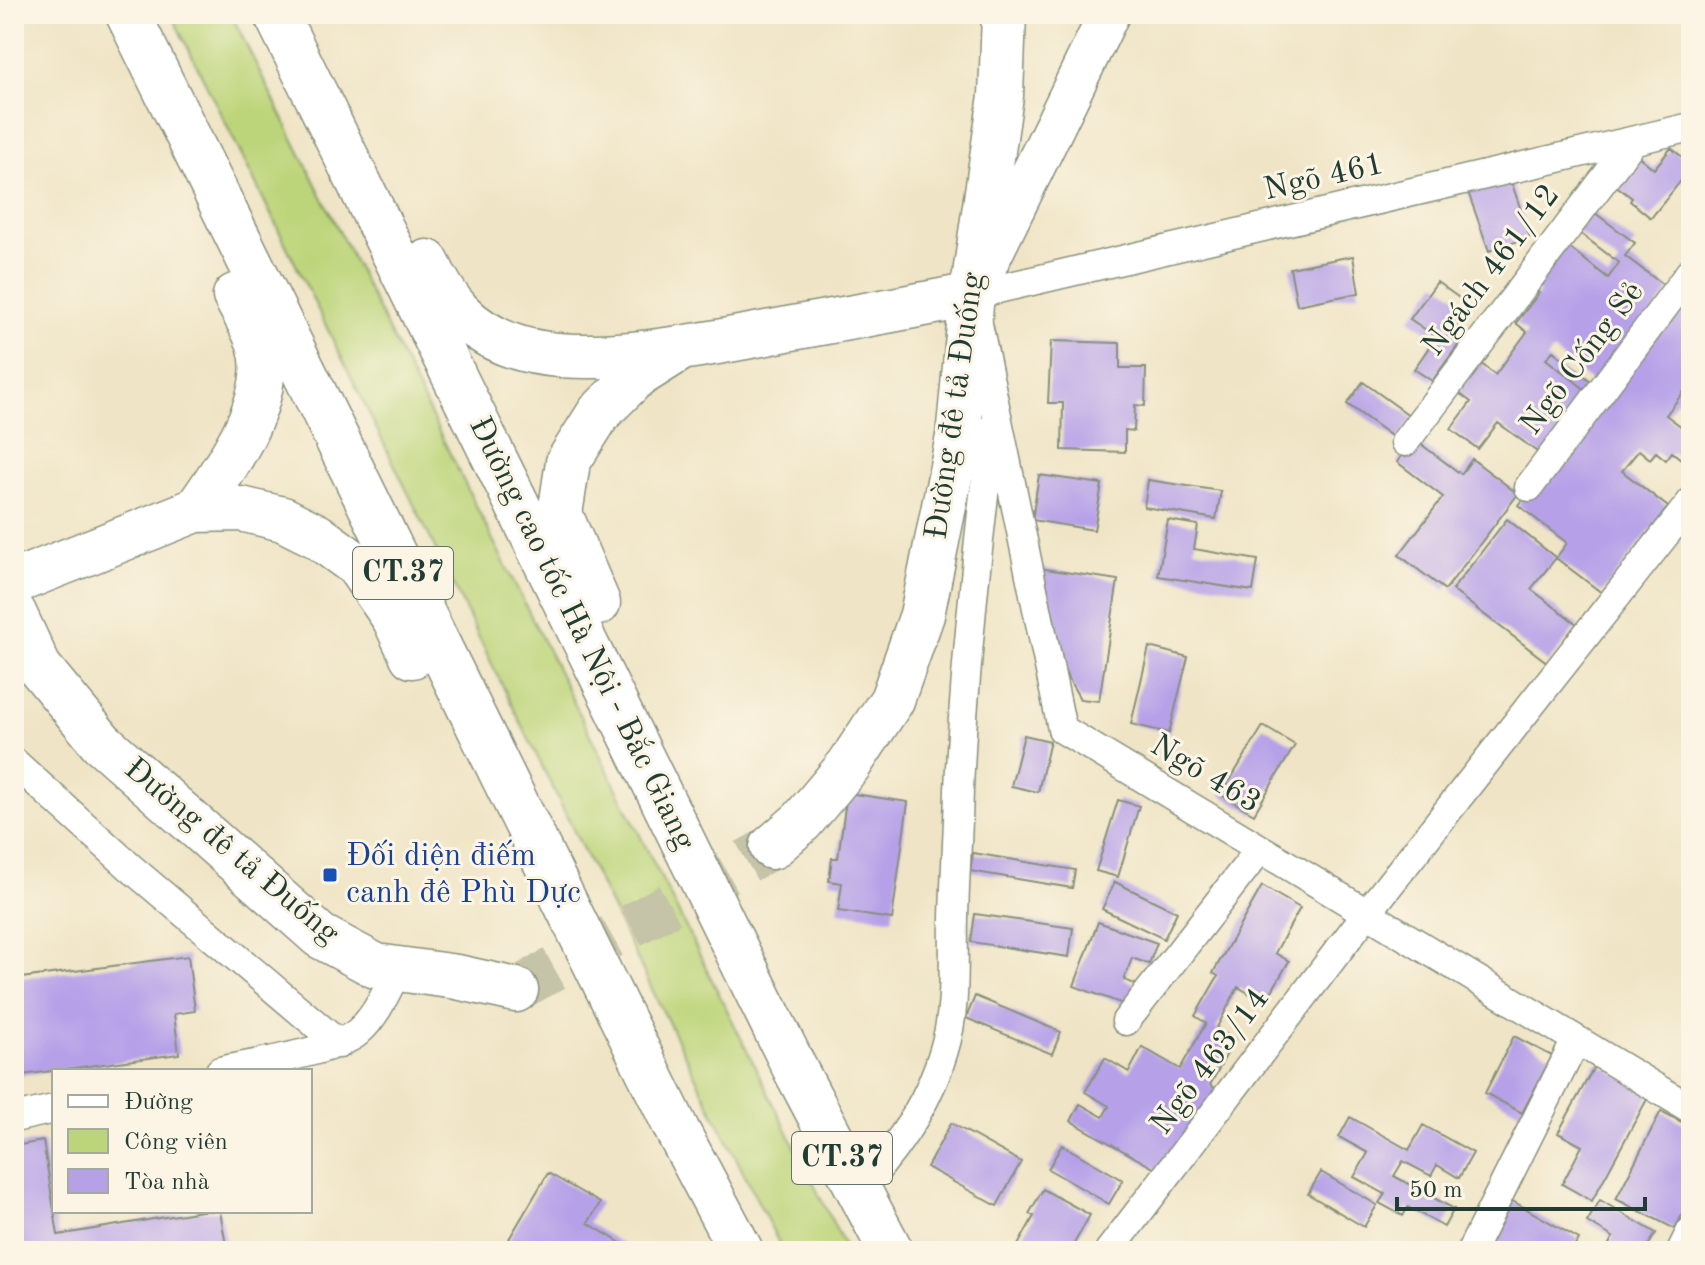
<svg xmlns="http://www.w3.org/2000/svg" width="1705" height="1265" viewBox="0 0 1705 1265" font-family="'Old Standard TT',serif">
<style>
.green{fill:#bdd57a;stroke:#6e8957;stroke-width:2}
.building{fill:#b6a1e8}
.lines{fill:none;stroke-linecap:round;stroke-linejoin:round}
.primary-tunnel{stroke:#c5c3a8;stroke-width:44;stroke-dasharray:44 22;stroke-linecap:butt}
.street-casing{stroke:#87907c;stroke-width:31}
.secondary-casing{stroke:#87907c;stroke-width:43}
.primary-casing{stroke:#87907c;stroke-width:47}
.highway-casing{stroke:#87907c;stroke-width:47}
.street{stroke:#fff;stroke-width:28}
.secondary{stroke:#fff;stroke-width:40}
.primary{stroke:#fff;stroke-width:44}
.highway{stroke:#fff;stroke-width:44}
.transit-dot{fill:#1a4fb4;stroke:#fcf5e5;stroke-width:3}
.labels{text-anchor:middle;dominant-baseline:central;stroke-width:6;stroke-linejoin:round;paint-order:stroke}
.shield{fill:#fcf5e5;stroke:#617469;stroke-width:2}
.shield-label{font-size:30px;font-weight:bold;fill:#1f3d34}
.street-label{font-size:32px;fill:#1f3d34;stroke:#fcf5e5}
.transit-label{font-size:32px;fill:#164399;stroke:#fcf5e5;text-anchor:start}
</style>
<rect width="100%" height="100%" fill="#fcf5e5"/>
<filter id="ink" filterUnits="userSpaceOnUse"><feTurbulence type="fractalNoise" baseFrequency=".0125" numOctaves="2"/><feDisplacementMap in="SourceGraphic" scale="16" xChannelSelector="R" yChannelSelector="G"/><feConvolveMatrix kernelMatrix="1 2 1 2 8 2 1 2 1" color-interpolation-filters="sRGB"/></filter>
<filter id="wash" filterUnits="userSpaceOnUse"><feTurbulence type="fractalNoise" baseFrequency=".006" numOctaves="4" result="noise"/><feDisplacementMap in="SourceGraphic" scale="32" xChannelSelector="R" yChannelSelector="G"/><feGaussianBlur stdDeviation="1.8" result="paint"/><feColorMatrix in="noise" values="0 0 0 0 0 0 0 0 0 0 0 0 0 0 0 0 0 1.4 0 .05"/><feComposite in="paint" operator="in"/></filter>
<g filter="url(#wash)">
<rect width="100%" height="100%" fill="#efe4c5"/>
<path class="green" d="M171 14H231L847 1251H783C575 841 378 425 171 14Z"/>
<g id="blocks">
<path class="building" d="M1671 148 1691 164V168L1651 218 1630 201 1632 198 1614 184 1637 155 1654 169Z
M1510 178 1530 237 1489 251 1468 192Z
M1587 207 1635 243 1625 256 1670 290 1597 386 1553 351 1546 359 1591 394 1544 457 1498 423 1478 449 1451 429 1471 402 1455 390 1478 361 1495 375 1527 332 1516 323 1539 293 1529 285 1562 242 1608 278 1619 263 1572 227Z
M1353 256 1359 293 1297 305 1290 268Z
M1437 282 1466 303 1452 323 1467 333 1432 381 1414 369 1436 337 1410 319Z
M1675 302 1691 315V382L1666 415 1691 434V446L1681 459 1672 452 1666 460 1656 452 1650 459 1639 450 1622 471 1668 507 1602 593 1556 558 1567 543 1518 505Z
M1051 341 1120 343V368H1146L1145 406 1135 405 1134 431 1125 430V452L1062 450 1063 403H1048Z
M1363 382 1413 418 1397 440 1347 404Z
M1414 439 1461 474 1472 459 1518 494 1445 590 1399 555 1443 497 1397 462Z
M1039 475 1102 484 1094 530 1032 520Z
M1148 480 1221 491 1216 519 1144 507Z
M1507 519 1556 558 1531 589 1578 625 1548 663 1452 590Z
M1168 520 1198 525 1194 549 1258 560 1253 591 1158 576Z
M1039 568 1118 580 1099 701 1080 699 1057 658Z
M1149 647 1188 657 1169 733 1131 724Z
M1263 726 1295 745 1254 814 1221 795Z
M1024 735 1050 741 1038 792 1011 786Z
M847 793 908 802 892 919 838 911 842 883 829 881 832 858H838Z
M1118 800 1139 806 1118 877 1096 871Z
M973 853 1075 870 1072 888 970 871Z
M1115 882 1177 912 1164 939 1102 909Z
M1262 886 1300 908 1275 953 1289 961 1265 1003 1238 987 1216 1029 1235 1039 1210 1085 1222 1093 1164 1174 1071 1121 1080 1104 1103 1117 1109 1106 1085 1092 1105 1058 1129 1072 1142 1047 1180 1069 1206 1023 1195 1016 1218 976 1213 973Z
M975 914 1073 928 1069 957 971 942Z
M1098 922 1157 943 1149 964 1132 958 1124 980 1138 985 1131 1007 1074 986Z
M188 956 195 1011 174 1014 179 1054 14 1076V979Z
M975 996 1061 1032 1052 1054 966 1018Z
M1514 1036 1552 1056 1522 1113 1485 1093Z
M1596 1063 1651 1092 1592 1201 1562 1184 1582 1146 1558 1133Z
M1661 1111 1691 1127V1197L1675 1229 1616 1199Z
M1350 1117 1409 1150 1423 1125 1473 1153 1459 1178 1437 1165 1431 1176 1403 1161 1394 1176 1454 1209 1444 1227 1408 1207 1403 1216 1379 1203 1385 1194 1354 1177 1368 1153 1339 1137Z
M951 1123 1021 1162 997 1206 927 1167Z
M43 1141 58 1235 201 1211H220L227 1251H14V1146Z
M1062 1145 1123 1180 1109 1204 1048 1169Z
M1321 1172 1377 1205 1364 1227 1308 1194Z
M548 1173 600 1203 588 1223 624 1245 621 1251H529L509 1239Z
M1043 1189 1090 1215 1070 1251H1025L1017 1247 1034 1216 1029 1214Z
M1509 1199 1579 1239 1572 1251H1480Z
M1600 1200 1656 1233 1645 1251H1605L1613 1237 1587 1222Z"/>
</g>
</g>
<g filter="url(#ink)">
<use href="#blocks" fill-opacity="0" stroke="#87907c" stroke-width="2"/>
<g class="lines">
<path class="primary-tunnel" d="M516 990 772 847"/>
<g class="street-casing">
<path id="street" d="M1691 127 972 295 1062 729 1691 1109
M1405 442 1633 141
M1529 487 1691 271
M14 762 131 868 339 1044
M1126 1021 1260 849
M220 1071C251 1064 337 1051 358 1032 377 1016 387 990 398 969
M14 1118 54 1109
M868 1180C901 1143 930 1099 944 1050 957 1008 953 962 954 918 955 875 958 833 959 790 964 669 977 549 992 428
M1109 1251 1367 913 1691 502
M1471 1251 1576 1040
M1681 1251 1691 1231"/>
</g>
<g class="secondary-casing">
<path id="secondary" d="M981 277 1109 14"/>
</g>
<g class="primary-casing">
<path id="primary" d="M14 613 39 667 101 742 320 936 376 966 457 977 516 990
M772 847 802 821 849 765 892 700 922 615 958 437 972 295 1001 96 1004 14"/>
</g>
<g class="highway-casing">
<path id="highway" d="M128 14 678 1132 741 1251
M276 14 796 1071 891 1251
M427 262C446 302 467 329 510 345 581 372 713 343 787 329 849 318 910 307 972 295
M196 510C226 468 278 395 258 341 252 326 243 311 235 296
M14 582 196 510 241 509 283 519 317 536 357 565 394 618 412 656
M598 603 560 514 568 462 599 413 634 378 680 349"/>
</g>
<use href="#street" class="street"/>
<use href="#secondary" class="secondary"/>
<use href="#primary" class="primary"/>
<use href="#highway" class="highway"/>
</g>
</g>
<rect class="transit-dot" x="322" y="867" width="16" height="16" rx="4"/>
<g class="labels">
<g class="shield">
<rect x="353" y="547" width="100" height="52" rx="6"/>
<rect x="792" y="1132" width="100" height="52" rx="6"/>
</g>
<g class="shield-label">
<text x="403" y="573">CT.37</text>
<text x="842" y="1158">CT.37</text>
</g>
<g class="street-label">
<text transform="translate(1324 178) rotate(-13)">Ngõ 461</text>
<text transform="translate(1492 271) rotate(-53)">Ngách 461/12</text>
<text transform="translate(1583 359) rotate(-53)">Ngõ Cống Sẻ</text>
<text transform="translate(956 406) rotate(-82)">Đường đê tả Đuống</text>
<text transform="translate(581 634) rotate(64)">Đường cao tốc Hà Nội - Bắc Giang</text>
<text transform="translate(1205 775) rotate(31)">Ngõ 463</text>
<text transform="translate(231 852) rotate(40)">Đường đê tả Đuống</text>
<text transform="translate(1211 1062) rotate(-53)">Ngõ 463/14</text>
</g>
<g class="transit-label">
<text x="346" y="857">Đối diện điếm<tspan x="346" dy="37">canh đê Phù Dực</tspan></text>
</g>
</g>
<rect width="1705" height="1265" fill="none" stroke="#fcf5e5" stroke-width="48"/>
<rect x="52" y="1069" width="260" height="144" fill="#fcf5e5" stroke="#a4ab9e" stroke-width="2"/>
<rect x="68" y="1095" width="40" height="12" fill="#ffffff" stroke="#a4ab9e" stroke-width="2"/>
<text x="124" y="1109" font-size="24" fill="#1f3d34">Đường</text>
<rect x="68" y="1129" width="40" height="24" fill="#bdd57a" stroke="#a4ab9e" stroke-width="2"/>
<text x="124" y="1149" font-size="24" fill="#1f3d34">Công viên</text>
<rect x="68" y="1169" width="40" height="24" fill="#b6a1e8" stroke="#a4ab9e" stroke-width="2"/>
<text x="124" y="1189" font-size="24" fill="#1f3d34">Tòa nhà</text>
<path d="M1397 1197v12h248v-12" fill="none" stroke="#1f3d34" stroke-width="4"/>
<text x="1409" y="1197" font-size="24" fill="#1f3d34" stroke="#fcf5e5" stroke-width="6" paint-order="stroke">50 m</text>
</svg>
